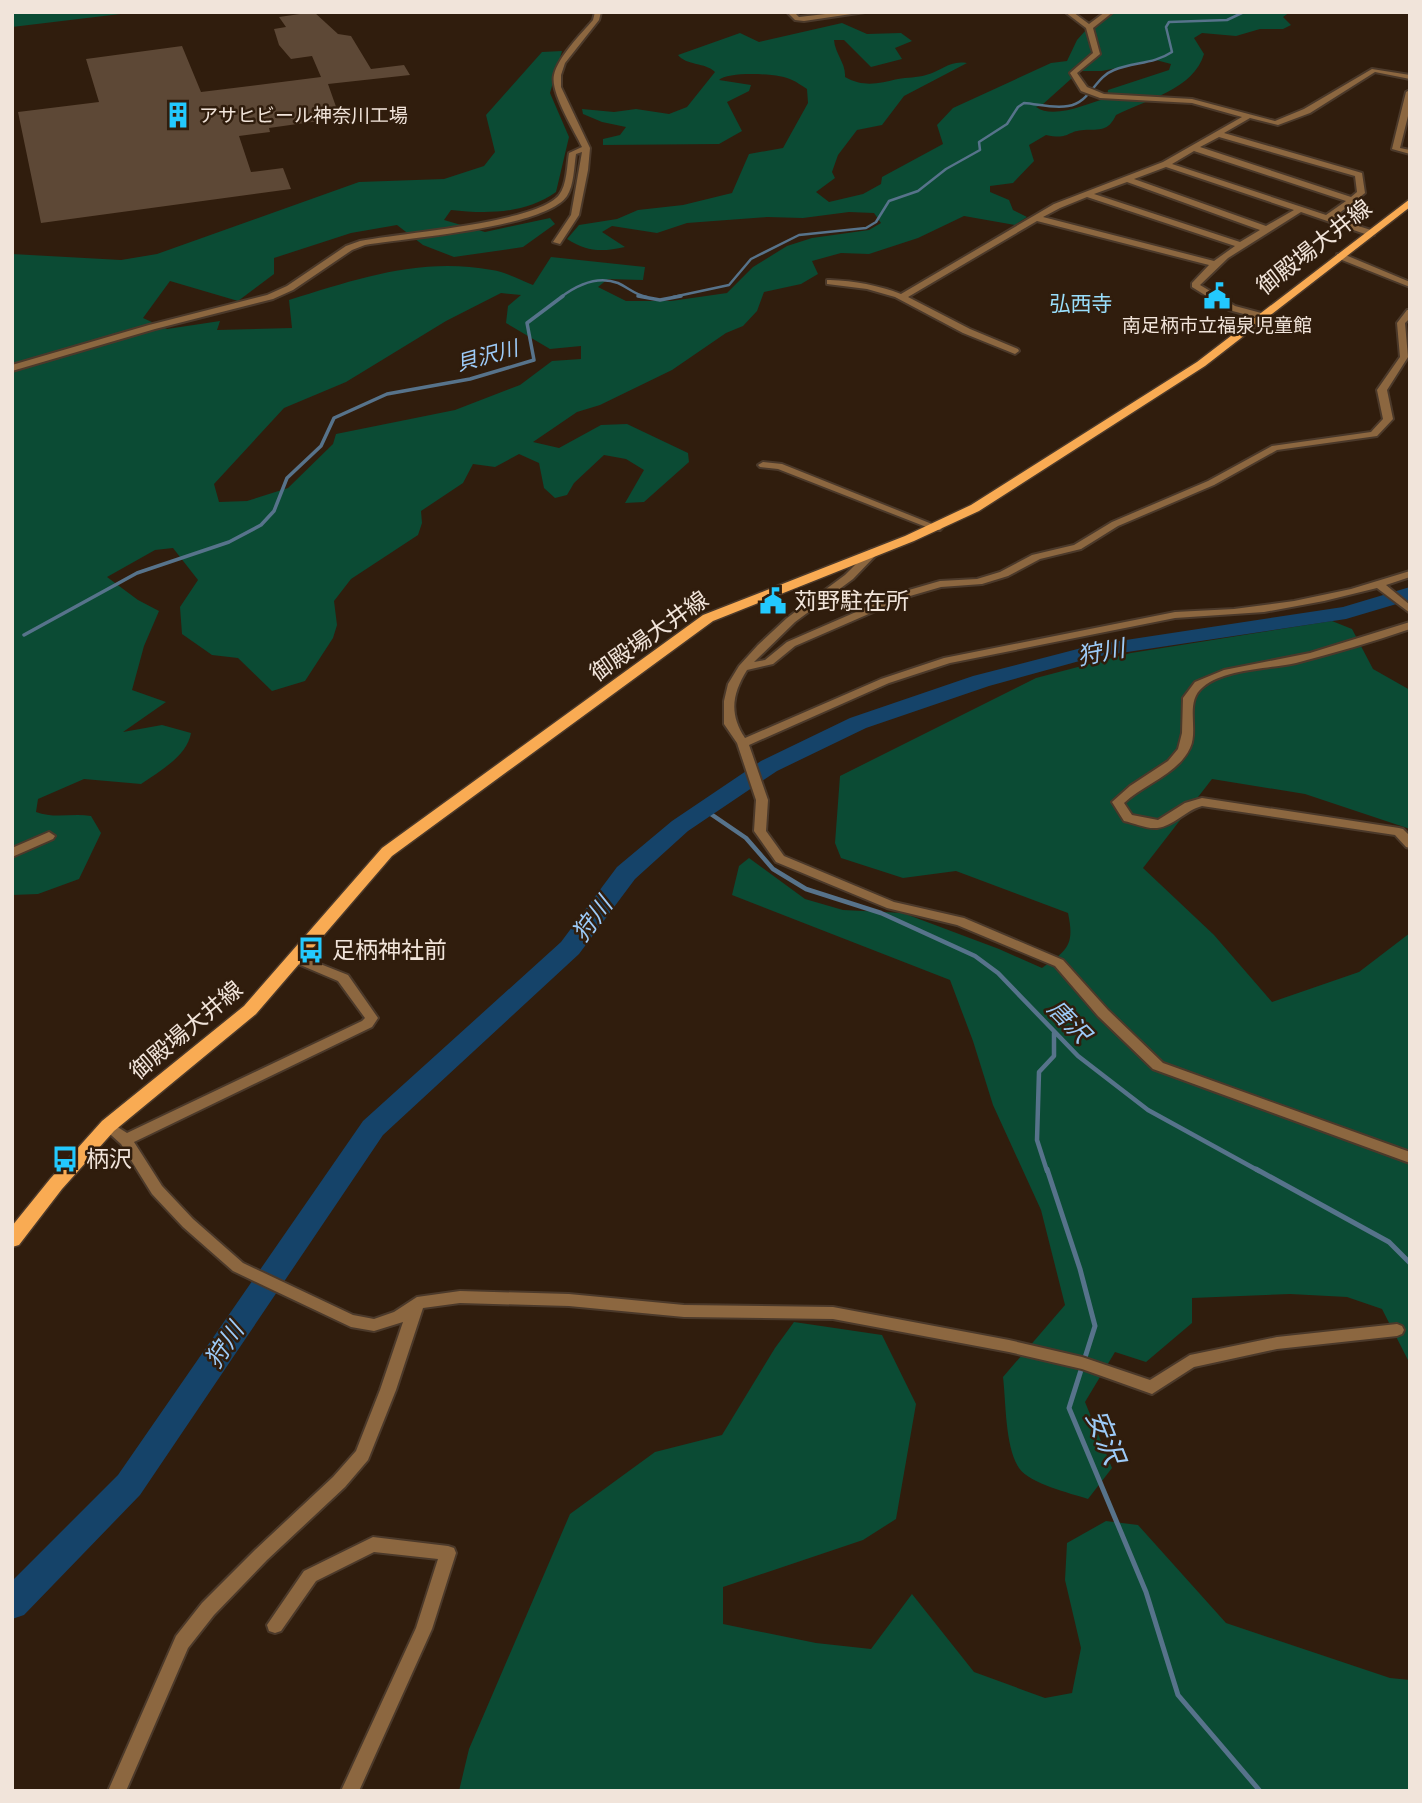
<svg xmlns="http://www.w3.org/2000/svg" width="1422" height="1803" viewBox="0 0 1422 1803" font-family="'Libre Baskerville','Noto Sans JP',serif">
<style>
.green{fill:#0b4b34;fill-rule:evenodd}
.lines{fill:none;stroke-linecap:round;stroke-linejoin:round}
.stream-far3{stroke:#57738b;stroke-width:2.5}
.stream-far2{stroke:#57738b;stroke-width:3.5}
.stream-far1{stroke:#57738b;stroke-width:4.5}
.stream{stroke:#57738b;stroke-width:5}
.river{fill:#154369;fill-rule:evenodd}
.building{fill:#5d4836}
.minor-casing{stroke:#4b392a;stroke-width:4}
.major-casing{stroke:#4b392a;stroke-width:3}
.minor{fill:#8c6740;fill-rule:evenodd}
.major{fill:#f9ab53;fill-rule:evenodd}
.labels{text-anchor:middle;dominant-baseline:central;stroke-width:5;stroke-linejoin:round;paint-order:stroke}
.far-poi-label{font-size:19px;fill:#f1e4da;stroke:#301d0d;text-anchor:start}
.far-neighbourhood-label{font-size:21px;fill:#99defb;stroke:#301d0d}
.far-water-label{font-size:21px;font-style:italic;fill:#9dcbf8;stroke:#301d0d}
.street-label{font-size:23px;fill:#f1e4da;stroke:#301d0d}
.poi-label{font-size:23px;fill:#f1e4da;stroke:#301d0d;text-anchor:start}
.water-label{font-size:24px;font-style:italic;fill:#9dcbf8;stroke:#301d0d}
.near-water-label{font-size:28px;font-style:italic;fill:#9dcbf8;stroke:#301d0d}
</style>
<rect width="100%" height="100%" fill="#301d0d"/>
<path class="green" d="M12 12H137L12 27Z
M1102 12H1290L1283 17 1291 25 1283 29H1260L1236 36 1202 33 1194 38 1204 54C1194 89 1146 100 1116 115 1108 132 1100 129 1084 130 1066 131 1070 140 1046 135L1029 145 1034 161 1013 183 990 186V192L1009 200 1013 210 1027 217 1015 225 964 216 918 238 869 254 841 253 812 261 818 274 801 284 764 292 757 311 743 326 726 333 672 370 600 405 577 412 533 442 559 448 601 425 627 424 688 453 689 462 644 502 625 503 644 470 626 459 604 455 574 483 567 495 555 498 544 488 539 463 519 454 495 467 473 464 463 483 421 511 422 523 418 535 351 579 334 601 337 625 333 638 305 681 272 691 238 658 212 655 182 634 180 607 198 580 173 548 155 550 107 577 138 600 159 611 144 646 132 690 166 702 123 732 162 725 191 733C187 756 160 771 141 784L84 779 38 799 36 812C54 819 72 813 91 816L101 833 79 879 38 894 12 895V254L121 260 157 254 359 182 444 179 484 166 495 152 486 115 542 52 562 51 550 93 569 137 556 192C525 214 487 214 451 210L444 220 485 232 550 218 555 224 523 247 454 257 423 245 397 225 351 233 274 258V274L238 301 170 281 143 318 167 329 220 321 217 330 292 328 289 300C358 279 419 257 492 270 506 272 520 280 533 285L551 257 645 267 643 280 608 279 598 287 626 301H671L727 293 753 267 787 246 812 238 869 230 881 223 874 213 849 212 803 218 767 217 687 223 657 233 612 226 602 232 625 247C602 252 587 252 567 239L579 225 617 219 638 210 683 205 732 193 749 154 783 148 808 103 807 89C802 86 797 82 792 80 780 73 728 71 719 80L751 85 749 91 727 102 742 131 719 144 603 145V139L620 135 626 127 602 122 583 114 582 109 614 112 636 109 669 114 687 107 715 72C705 62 687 66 678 55L740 33 759 42 842 23 867 34 901 33 912 41 895 48 902 59 871 67 844 40H834C835 54 846 63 845 77 865 88 879 83 898 79 907 77 917 78 926 75 942 71 949 60 967 63L904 96 882 125 857 130 838 155 832 172 835 178 816 192 829 202 863 194 881 184 882 177 943 144 937 125 953 108 1051 63 1067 61 1077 40ZM1156 60 1171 64 1169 70 1108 90 1107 98C1088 103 1054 120 1036 107L1042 105 1072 78 1069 71H1102ZM501 293 521 295 508 306 506 323 550 349 581 346V359L552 361 520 385 455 410 336 434 333 444 288 488 247 501 219 502 214 484 284 408 346 382 446 321Z
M1332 621 1352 629 1373 669 1410 690V829L1305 794 1212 779 1143 868 1214 935 1272 1002 1359 972 1410 933V1364L1382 1309 1347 1297 1290 1294 1192 1298V1323L1146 1362 1115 1352 1085 1402 1112 1468 1088 1499C1070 1493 1030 1484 1019 1468 1005 1447 1006 1402 1003 1377L1065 1305 1041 1210 993 1105 973 1041 950 980 732 895 739 866 749 858 805 899 843 910 903 913 999 949 1042 968C1067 950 1075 946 1068 913L956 871 903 878 841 858 835 843 840 776 1036 678 1131 653Z
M794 1322 882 1335 916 1404 896 1519 863 1540 723 1587V1624L816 1643 871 1649 912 1594 974 1672 1045 1698 1072 1693 1081 1648 1065 1580 1067 1543 1106 1521 1138 1525 1226 1623 1390 1678 1410 1680V1791H459L469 1749 570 1514 655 1452 722 1435 775 1348Z"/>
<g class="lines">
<path class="stream-far3" d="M561 297C577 285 597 275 618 283 629 288 635 295 647 297
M673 297 729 285 751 259 799 235 866 228 876 222 889 201 918 191 946 169 980 150 979 142 1007 124 1018 107 1024 103C1038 104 1054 109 1068 106 1090 103 1095 77 1114 70 1134 62 1154 64 1172 52L1166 27 1169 22 1227 20 1244 12"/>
<path class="stream-far2" d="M638 296 660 300 681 296
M24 635 137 573 229 542 261 525 274 511 287 478 321 446 334 418 387 394 470 379 534 360 527 323 563 296"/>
<path class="stream-far1" d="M705 810 746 838 773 869 806 889 881 913 975 956 998 973 1078 1056 1148 1110 1259 1171
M1047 1171 1037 1140 1039 1072 1054 1056V1033"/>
<path class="stream" d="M1047 1169 1080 1269 1095 1326 1069 1408 1146 1592 1178 1695 1260 1791
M1256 1169 1389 1242 1410 1263"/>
<path class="river" d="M1410 587V600L1346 619 1094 657 989 686 866 728 777 771 688 831 635 879 579 954 383 1135 140 1495 24 1615 12 1619V1581L118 1475 363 1121 561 942 617 867 672 821 761 761 850 718 973 676 1093 645 1343 607Z"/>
</g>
<path class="building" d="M314 12 338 34 351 36 371 69 404 65 410 75 328 84 340 118 269 128 270 132 239 136 251 172 283 168 291 189 41 223 18 112 99 102 86 59 182 46 201 92 321 77 312 56 291 59 279 45 274 29 286 27 279 17Z"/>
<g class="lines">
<g class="minor-casing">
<path id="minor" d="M595 12H601L599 20 565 63 561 75V87L590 148 588 170 579 215 560 244 553 242 571 215 582 152 576 154C574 167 574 185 567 196 545 228 405 238 365 245L352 250 293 290 273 299 155 329 12 371V365L149 325 267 295 287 286 346 246 360 241C400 233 537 223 559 195 567 185 567 165 569 153L582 147C574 130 550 92 554 75 558 57 581 34 593 20Z
M787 12H794L799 17 843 12H865L804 21 795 20Z
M1065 12H1073L1089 24 1105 12H1113L1093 28 1100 54 1077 73 1087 87 1104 94 1192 99 1275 121 1304 109 1372 69 1410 75V79L1375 72 1310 113 1278 125 1250 118 1224 133 1362 173 1365 193 1333 218 1374 231V235H1368L1301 212 1228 258 1200 285 1235 306 1265 314V318L1262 319 1229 310 1192 287V283L1209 265 1037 221 908 297 970 329 1018 349 1019 351 1015 354 963 333 895 297 867 289 827 284V280H830C855 281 878 285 901 294L1054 204 1163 162 1242 117 1192 103 1100 98 1081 91 1070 73 1093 53 1086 28ZM1219 137 1355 176 1357 192 1351 197 1200 147ZM1194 151 1346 201 1326 215 1172 164ZM1166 167 1294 210 1266 226 1134 179ZM1127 182 1260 230 1240 242 1094 194ZM1087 197 1235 246 1214 261 1043 217 1060 208Z
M1410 90V108L1400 148 1410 150V154L1392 149 1406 92Z
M1337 254H1343L1410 282V287L1337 258Z
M1407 310H1410V318L1405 323 1408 357 1387 390 1393 419 1377 436 1277 450 1214 485 1118 526 1081 549 1040 559 1008 576 982 584 941 587 910 596 795 646 773 664 747 670C732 694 729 714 745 738L881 679 944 658 1175 612 1234 609 1294 601 1351 589 1410 571V577L1386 585 1410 605V613L1377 588 1324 601 1264 612 1175 618 950 663 889 683 749 745 768 800 766 831 784 856 894 902 964 918 1063 960 1108 1010 1163 1063 1410 1152V1163L1153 1069 1098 1016 1055 966 957 925 887 908 776 862 754 831 756 800 737 743 724 724V701L728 684 739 666 758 645 787 618 845 575 870 550 874 549 879 552 853 579 795 622 754 662 765 660 787 642 902 592 940 581 977 579 1000 572 1032 555 1074 545 1112 522 1208 481 1272 446 1371 432 1383 419 1377 390 1400 357 1397 323Z
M763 462 782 464 942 528 940 530H934L778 469 760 467 758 465Z
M1410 622V629C1372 642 1334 653 1296 663 1268 669 1225 669 1203 687 1184 702 1199 729 1190 748 1178 774 1144 784 1124 803L1132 815 1158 820 1185 803 1202 798 1399 828 1403 829 1410 836V848L1406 847 1395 835 1202 806C1186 810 1174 826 1157 828 1146 829 1134 823 1124 821L1112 802 1130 786 1168 761 1178 749 1182 733 1183 698 1195 682 1224 670 1310 653Z
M49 832 55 836 53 839 12 857V848Z
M295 954 348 975 378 1018 372 1027 134 1142 162 1186 193 1219 243 1263 353 1315 374 1319 394 1312 417 1297 460 1291 569 1294 684 1305 833 1307 1009 1340 1082 1357 1150 1380 1190 1355 1277 1337 1397 1324 1402 1326 1404 1330 1402 1334 1397 1336 1277 1349 1194 1367 1152 1394 1082 1369 1009 1352 833 1319 684 1317 569 1306 460 1303 423 1308 396 1390 368 1460 345 1487 267 1560 214 1615 188 1648 126 1791H108L176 1636 202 1603 255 1550 333 1477 356 1451 380 1390 403 1322 374 1331 351 1327 233 1271 183 1227 152 1194 121 1144 101 1126 103 1122 108 1121 127 1133 362 1021 365 1018 338 981 291 961 289 958Z
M373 1537 448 1546 454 1548 456 1553 432 1629 359 1791H341L416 1628 438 1559 374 1552 316 1581 281 1631 275 1633 269 1631 267 1625 304 1571Z"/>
</g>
<g class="major-casing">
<path id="major" d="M1410 199V207L1205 366 979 511 914 541 713 621 392 856 256 1014 114 1131 62 1189 19 1245 12 1247V1226L50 1179 102 1121 244 1006 382 848 703 615 905 536 971 505 1197 362Z"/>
</g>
<use href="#minor" class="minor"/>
<use href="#major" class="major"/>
</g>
<defs>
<g id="building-bare" transform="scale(2.1)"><path d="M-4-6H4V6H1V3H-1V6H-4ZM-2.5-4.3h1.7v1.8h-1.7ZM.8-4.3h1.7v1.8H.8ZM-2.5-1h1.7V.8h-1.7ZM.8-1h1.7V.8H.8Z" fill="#23c9fe" stroke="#301d0d" stroke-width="2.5" paint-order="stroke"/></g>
<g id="civic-bare" transform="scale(2.1)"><path d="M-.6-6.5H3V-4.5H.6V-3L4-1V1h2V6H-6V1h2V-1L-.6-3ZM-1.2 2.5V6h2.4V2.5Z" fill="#23c9fe" stroke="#301d0d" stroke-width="2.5" paint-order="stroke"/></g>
<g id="bus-bare" transform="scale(2.1)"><path d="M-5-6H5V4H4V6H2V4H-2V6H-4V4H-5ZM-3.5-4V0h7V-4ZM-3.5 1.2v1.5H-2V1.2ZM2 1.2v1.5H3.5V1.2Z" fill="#23c9fe" stroke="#301d0d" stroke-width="2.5" paint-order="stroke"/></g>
</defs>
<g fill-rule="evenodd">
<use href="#building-bare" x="178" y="115"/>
<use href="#civic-bare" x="1217" y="296"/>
<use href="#civic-bare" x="773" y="601"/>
<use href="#bus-bare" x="311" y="950"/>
<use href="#bus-bare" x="65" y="1159"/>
</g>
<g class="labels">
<g class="far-poi-label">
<text x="199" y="115">アサヒビール神奈川工場</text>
<text x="1217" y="325" text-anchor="middle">南足柄市立福泉児童館</text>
</g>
<g class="far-neighbourhood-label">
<text x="1081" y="304">弘西寺</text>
</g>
<g class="far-water-label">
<text transform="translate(487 356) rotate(-15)">貝沢川</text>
</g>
<g class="street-label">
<text transform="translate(1314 247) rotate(-38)">御殿場大井線</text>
<text transform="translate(649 636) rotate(-35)">御殿場大井線</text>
<text transform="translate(186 1030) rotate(-40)">御殿場大井線</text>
</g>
<g class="poi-label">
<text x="794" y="601">苅野駐在所</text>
<text x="332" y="950">足柄神社前</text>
<text x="86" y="1159">柄沢</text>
</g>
<g class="water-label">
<text transform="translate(1101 652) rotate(-11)">狩川</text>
<text transform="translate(592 919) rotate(-53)">狩川</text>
<text transform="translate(1069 1021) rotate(46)">唐沢</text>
<text transform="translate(224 1345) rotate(-56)">狩川</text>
</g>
<g class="near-water-label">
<text transform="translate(1105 1437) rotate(68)">安沢</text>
</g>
</g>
<rect width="1422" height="1803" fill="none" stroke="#f1e4da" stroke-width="28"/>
</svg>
